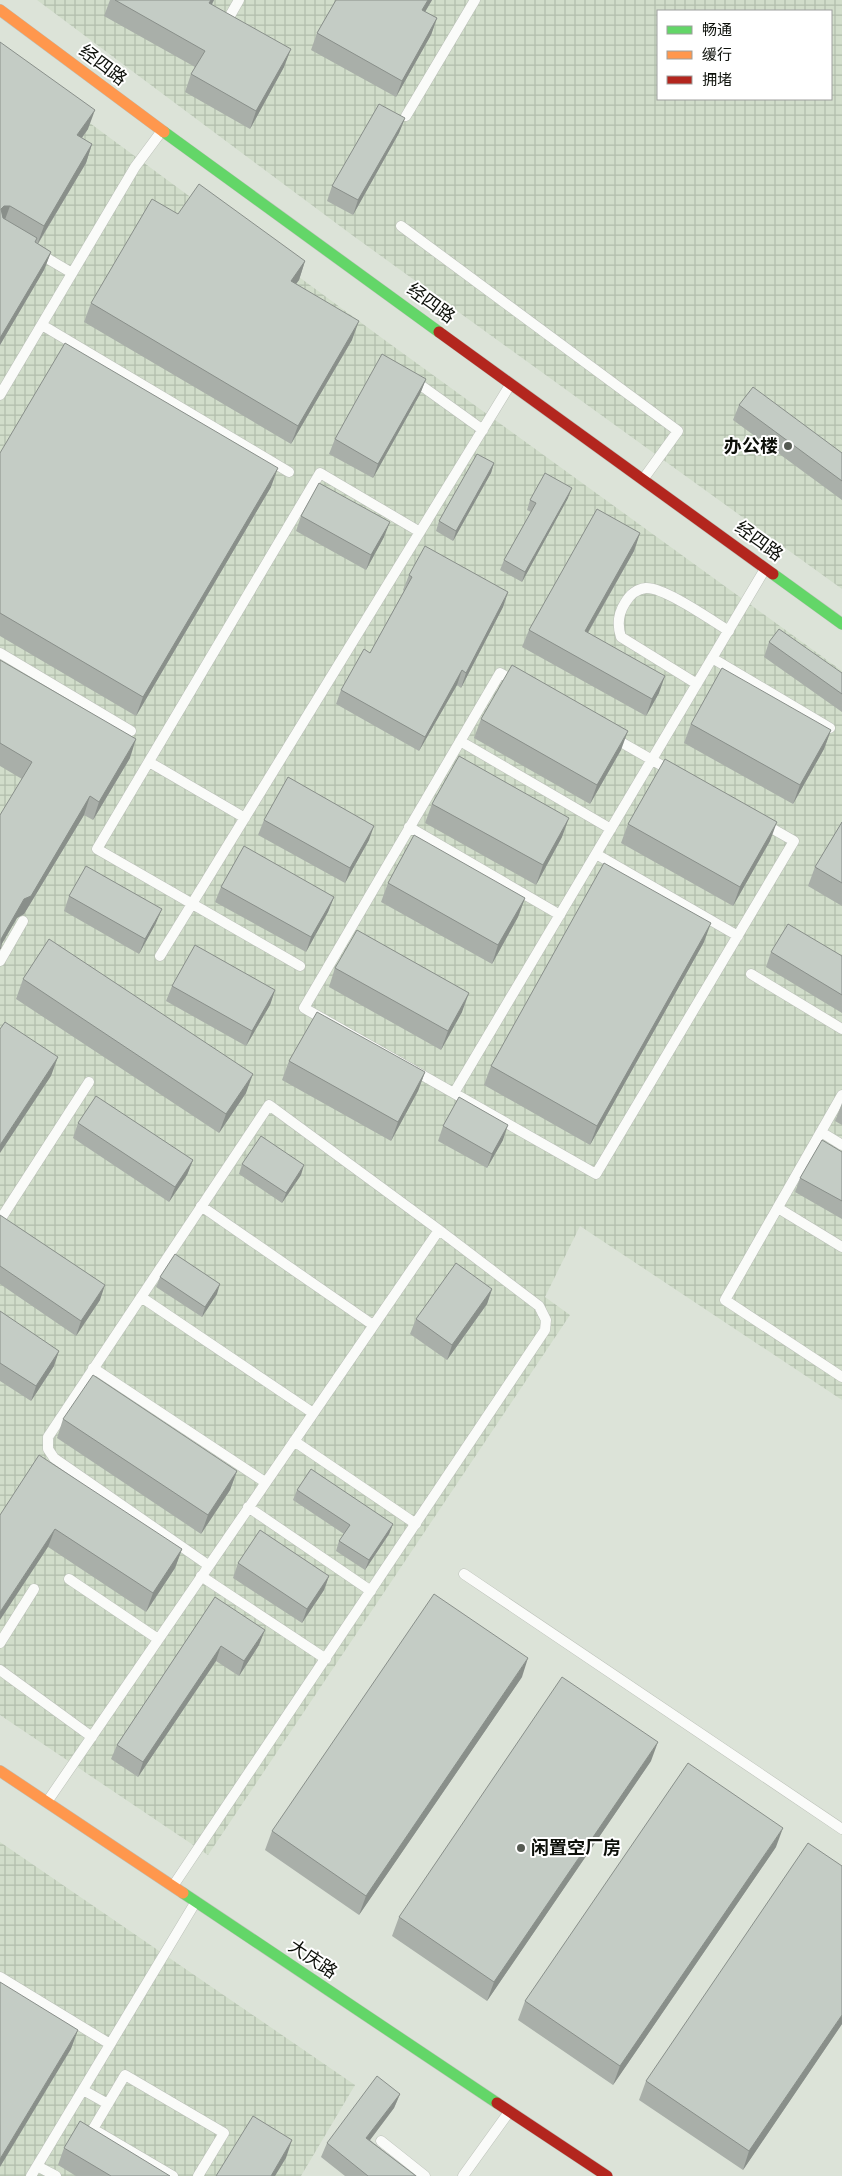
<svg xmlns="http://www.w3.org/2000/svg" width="842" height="2176" viewBox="0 0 842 2176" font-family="'Nunito Sans','Noto Sans SC',sans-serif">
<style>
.industrial{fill:url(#industrial-grid);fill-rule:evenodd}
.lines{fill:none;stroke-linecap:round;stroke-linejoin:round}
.lane-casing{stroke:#bcc1b9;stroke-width:11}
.fast-casing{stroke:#bcc1b9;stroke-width:12}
.slow-casing{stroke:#bcc1b9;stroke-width:12}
.jam-casing{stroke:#bcc1b9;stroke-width:12}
.lane{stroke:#fafbf9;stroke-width:10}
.fast{stroke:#63d668;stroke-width:11}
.slow{stroke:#ff974d;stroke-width:11}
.jam{stroke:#b3261e;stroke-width:11}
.wall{fill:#a9afa9}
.shaded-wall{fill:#898f8a}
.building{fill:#c4ccc5;stroke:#898f8a}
.poi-dot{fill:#555a52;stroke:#fff;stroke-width:2}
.labels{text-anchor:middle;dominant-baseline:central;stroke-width:4;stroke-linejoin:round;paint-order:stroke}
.street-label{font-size:18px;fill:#0d100a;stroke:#fff}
.poi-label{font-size:18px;font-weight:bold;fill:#0d100a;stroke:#fff;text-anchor:end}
</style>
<defs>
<pattern id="industrial-grid" width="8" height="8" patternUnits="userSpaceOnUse" patternTransform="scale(1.25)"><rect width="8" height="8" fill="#d1ddca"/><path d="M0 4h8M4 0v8" fill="none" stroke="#b2bdac"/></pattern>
</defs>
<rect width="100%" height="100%" fill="#dce3d8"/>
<path class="industrial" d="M37 0H842V589L352 235ZM658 11H831V99H658Z
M0 57 386 341 842 671V1400L580 1226 545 1297 570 1315 208 1855 0 1715Z
M0 1842 355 2085 301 2176H0Z"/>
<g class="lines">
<g class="lane-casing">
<path id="lane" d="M227 21 239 0
M406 116 475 0
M401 226 678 431 644 478
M38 253 72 273
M42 325 289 472
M412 379 483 430
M0 395 135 167 161 132
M0 653 131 731
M712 658 830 728
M500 673 794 841 596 1174 304 1008Z
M697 684 621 637C617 625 618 614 625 603 629 596 636 589 646 588 664 587 711 620 729 631
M460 741 611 829
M149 762 245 818
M409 827 560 915
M596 854 738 936
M160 956 510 385
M0 961 23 921
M300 966 97 849 320 473 420 532
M751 974 842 1029
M454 1093 765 569
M842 1095 725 1300 842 1377
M821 1132 842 1145
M201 1206 373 1325
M778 1208 842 1247
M0 1220 89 1082
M141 1297 313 1413
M93 1368 265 1482
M294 1441 416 1524
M248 1507 371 1591
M464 1574 842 1829
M201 1576 326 1659
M69 1579 158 1639
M0 1643 34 1589
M0 1670 92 1737
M47 1802 439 1230 269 1105 48 1437V1449L54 1458 208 1565
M173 1886 545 1330 546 1320 539 1306 439 1230
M0 1977 110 2044
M83 2090 108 2104
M381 2141 425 2176
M37 2166 56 2176
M31 2176 195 1903
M173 2176 93 2129 125 2075 224 2133 198 2176
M463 2176 509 2112"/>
</g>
<g class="fast-casing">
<path id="fast" d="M164 132 439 332
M773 574 842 624
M183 1893 497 2103"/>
</g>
<g class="slow-casing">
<path id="slow" d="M0 10 164 132
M0 1771 183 1893"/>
</g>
<g class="jam-casing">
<path id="jam" d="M439 332 773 574
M497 2103 607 2176"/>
</g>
<use href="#lane" class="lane"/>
<use href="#fast" class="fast"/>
<use href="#slow" class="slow"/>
<use href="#jam" class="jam"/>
</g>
<path class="wall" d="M110 0H214L212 5 284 67 250 129 185 92 191 74 195 67 104 16Z
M336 0H432L425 12 437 18 431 35 396 97 311 50 317 33Z
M0 42 88 129 82 138 92 144 86 163 38 244 51 252 44 270 0 345Z
M405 118 399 133 353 215 327 201 332 186Z
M178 214 305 261 299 280 296 284 352 340 291 444 84 322 91 303Z
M426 379 420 394 373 478 329 454 335 439Z
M739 405 842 453V500L733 420Z
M0 453 271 487 136 716 0 636Z
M494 463 491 473 453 541 436 531 439 521Z
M568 498 522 582 500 570 504 560 531 512 527 510 530 500Z
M301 516 384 537 366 570 296 531Z
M640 533 634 551 588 633 659 693 646 716 522 647 529 630Z
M409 575 508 592 503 607 461 688 457 685 419 751 336 704 341 690 370 653 404 591 403 590Z
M769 642 842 673V712L764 657Z
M0 660 130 758 93 820 84 815 24 914 17 918 1 945 0 951 22 779 0 766Z
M481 719 621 750 590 804 474 738Z
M691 724 831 730 824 749 793 804 684 743Z
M432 804 562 837 536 885 425 823Z
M264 820 369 840 345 883 258 835Z
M842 822V906L808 886 815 867Z
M628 824 770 841 733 906 621 843Z
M388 883 525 898 518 917 492 964 381 902Z
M221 887 334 897 328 912 306 952 215 902Z
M69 896 156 923 139 954 64 911Z
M704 942 590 1145 484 1085 491 1066Z
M771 952 842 956V1013L766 967Z
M335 968 462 1012 441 1050 329 987Z
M23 979 246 1093 219 1133 16 999Z
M172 986 275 990 270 1005 246 1046 166 1001Z
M289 1061 425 1072 418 1091 391 1141 282 1080Z
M842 1103V1125L835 1121Z
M78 1123 193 1160 187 1175 169 1202 73 1138Z
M443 1126 503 1140 487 1168 438 1141Z
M842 1152V1219L795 1192 800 1178Z
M242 1164 301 1175 282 1203 239 1174Z
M0 1215 100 1300 76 1336 0 1284Z
M160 1277 217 1294 202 1317 156 1287Z
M492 1289 487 1304 447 1360 410 1334 416 1319Z
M0 1311 54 1366 31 1401 0 1381Z
M63 1419 237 1471 230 1490 201 1534 57 1438Z
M297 1490 393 1524 389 1534 365 1570 336 1551 339 1541 344 1534 293 1500Z
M0 1515 182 1549 175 1568 146 1612Z
M238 1563 329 1576 324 1590 302 1623 233 1578Z
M215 1597 259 1645 239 1676 216 1661 138 1777 111 1759 117 1745Z
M522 1677 359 1915 265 1850 272 1831Z
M651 1761 487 2001 392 1936 399 1917Z
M776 1847 613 2085 518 2020 525 2001Z
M842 2024 743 2170 639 2100 646 2081Z
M400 2094 394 2108 370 2140 416 2176H345L321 2157 327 2143Z
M64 2148 170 2176H76L58 2165Z"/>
<path class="shaded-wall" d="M211 0H214L202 21 209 3Z
M428 0H432L416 27 422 10Z
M437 18 431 35 396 97 402 81Z
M291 49 284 67 250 129 256 111Z
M95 110 88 129 70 154 77 135Z
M405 118 399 133 353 215 358 200Z
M92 144 86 163 37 245 44 226Z
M4 206H10L3 225 1 209Z
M51 252 44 270 0 345V338Z
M305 261 299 280 284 300 291 281Z
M359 321 352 340 291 444 298 426Z
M426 379 420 394 373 478 378 464Z
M494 463 491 473 453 541 456 531Z
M278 468 271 487 136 716 143 697Z
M572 488 568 498 522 582 525 572Z
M390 522 384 537 366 570 371 555Z
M640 533 634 551 579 648 585 631Z
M508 592 503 607 461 688 466 673Z
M462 670 457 685 419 751 425 737Z
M665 676 659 693 646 716 652 699Z
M831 730 824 749 793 804 800 785Z
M628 731 621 750 590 804 597 785Z
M136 739 130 758 93 820 99 802Z
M90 796 84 815 24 914 17 918 0 947 1 939 24 899Z
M569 818 562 837 536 885 543 865Z
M777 822 770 841 733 906 740 887Z
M374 826 369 840 345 883 350 868Z
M334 897 328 912 306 952 311 937Z
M525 898 518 917 492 964 498 945Z
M162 909 156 923 139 954 145 939Z
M711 923 704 942 590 1145 597 1126Z
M275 990 270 1005 246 1046 252 1031Z
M469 993 462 1012 441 1050 448 1031Z
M58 1057 51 1076 0 1153V1145Z
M425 1072 418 1091 391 1141 398 1122Z
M253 1074 246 1093 219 1133 226 1114Z
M508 1125 503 1140 487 1168 492 1154Z
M193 1160 187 1175 169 1202 175 1187Z
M304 1165 301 1175 282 1203 286 1193Z
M220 1284 217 1294 202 1317 205 1307Z
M105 1285 100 1300 76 1336 81 1321Z
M492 1289 487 1304 447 1360 452 1345Z
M59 1351 54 1366 31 1401 36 1386Z
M237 1471 230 1490 201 1534 208 1515Z
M393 1524 389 1534 365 1570 369 1560Z
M55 1529 48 1547 0 1620V1612Z
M182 1549 175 1568 146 1612 153 1593Z
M329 1576 324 1590 302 1623 307 1609Z
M265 1630 259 1645 239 1676 244 1661Z
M221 1646 216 1661 138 1777 143 1762Z
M528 1658 522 1677 359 1915 366 1896Z
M658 1742 651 1761 487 2001 494 1982Z
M783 1828 776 1847 613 2085 620 2066Z
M842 2015V2024L743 2170 749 2151Z
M78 2030 71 2049 0 2167V2159Z
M400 2094 394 2108 361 2152 366 2138Z
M292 2140 286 2158 275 2176H271Z"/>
<path class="building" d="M115 0H211L209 3 291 49 256 111 191 74 205 51Z
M336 0H428L422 10 437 18 402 81 317 33Z
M0 42 95 110 77 135 92 144 44 226 10 206H4L1 209 3 218 37 238 35 242 51 252 0 338Z
M379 104 405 118 358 200 332 186Z
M199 184 305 261 291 281 359 321 298 426 91 303 152 199 178 214Z
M65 343 278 468 143 697 0 613V453Z
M382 354 426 379 378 464 335 439Z
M753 387 842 453V481L739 405Z
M477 454 494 463 456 531 439 521Z
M545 473 572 488 525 572 504 560 536 503 530 500Z
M319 483 390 522 371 555 301 516Z
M597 509 640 533 585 631 665 676 652 699 529 630Z
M425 546 508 592 466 673 462 670 425 737 341 690 364 649 370 653 412 577 409 575Z
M779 629 842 673V694L769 642Z
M0 660 136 739 99 802 90 796 31 896 24 899 1 939V947L0 949V815L32 762 0 743Z
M512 665 628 731 597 785 481 719Z
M722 668 831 730 800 785 691 724Z
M459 756 569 818 543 865 432 804Z
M665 759 777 822 740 887 628 824Z
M288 777 374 826 350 868 264 820Z
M842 822V883L815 867Z
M414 835 525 898 498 945 388 883Z
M244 846 334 897 311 937 221 887Z
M604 863 711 923 597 1126 491 1066Z
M86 866 162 909 145 939 69 896Z
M788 924 842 956V995L771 952Z
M357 930 469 993 448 1031 335 968Z
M49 939 253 1074 226 1114 23 979Z
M195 945 275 990 252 1031 172 986Z
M317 1012 425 1072 398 1122 289 1061Z
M5 1022 58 1057 0 1145V1029Z
M96 1096 193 1160 175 1187 78 1123Z
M459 1097 508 1125 492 1154 443 1126Z
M261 1136 304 1165 286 1193 242 1164Z
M822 1140 842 1152V1201L800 1178Z
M0 1215 105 1285 81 1321 0 1266Z
M175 1254 220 1284 205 1307 160 1277Z
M456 1263 492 1289 452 1345 416 1319Z
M0 1311 59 1351 36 1386 0 1363Z
M93 1375 237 1471 208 1515 63 1419Z
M39 1455 182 1549 153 1593 55 1529 0 1612V1515Z
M311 1469 393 1524 369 1560 339 1541 350 1525 297 1490Z
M260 1530 329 1576 307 1609 238 1563Z
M434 1594 528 1658 366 1896 272 1831Z
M215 1597 265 1630 244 1661 221 1646 143 1762 117 1745Z
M562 1677 658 1742 494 1982 399 1917Z
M688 1763 783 1828 620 2066 525 2001Z
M808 1843 842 1866V2015L749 2151 646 2081Z
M0 1982 78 2030 0 2159Z
M377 2076 400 2094 366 2138 416 2176H368L327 2143Z
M253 2116 292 2140 271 2176H216Z
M80 2121 170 2176H111L64 2148Z"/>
<g class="poi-dot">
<circle cx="788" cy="446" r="5"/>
<circle cx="521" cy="1848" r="5"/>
</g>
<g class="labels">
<g class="street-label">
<text transform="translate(103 65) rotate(37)">经四路</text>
<text transform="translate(431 303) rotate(36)">经四路</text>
<text transform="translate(759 541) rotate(36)">经四路</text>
<text transform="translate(313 1959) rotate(34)">大庆路</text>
</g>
<g class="poi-label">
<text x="778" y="446">办公楼</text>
<text x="531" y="1848" text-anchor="start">闲置空厂房</text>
</g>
</g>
<rect x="657" y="10" width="175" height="90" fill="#ffffff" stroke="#9e9f9d"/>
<rect x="667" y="26" width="25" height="8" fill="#63d668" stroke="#9e9f9d"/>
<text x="702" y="35" font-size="15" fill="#0d100a">畅通</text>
<rect x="667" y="51" width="25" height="8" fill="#ff974d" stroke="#9e9f9d"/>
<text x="702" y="60" font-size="15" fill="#0d100a">缓行</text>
<rect x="667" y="76" width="25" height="8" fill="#b3261e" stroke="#9e9f9d"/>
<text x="702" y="85" font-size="15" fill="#0d100a">拥堵</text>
</svg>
